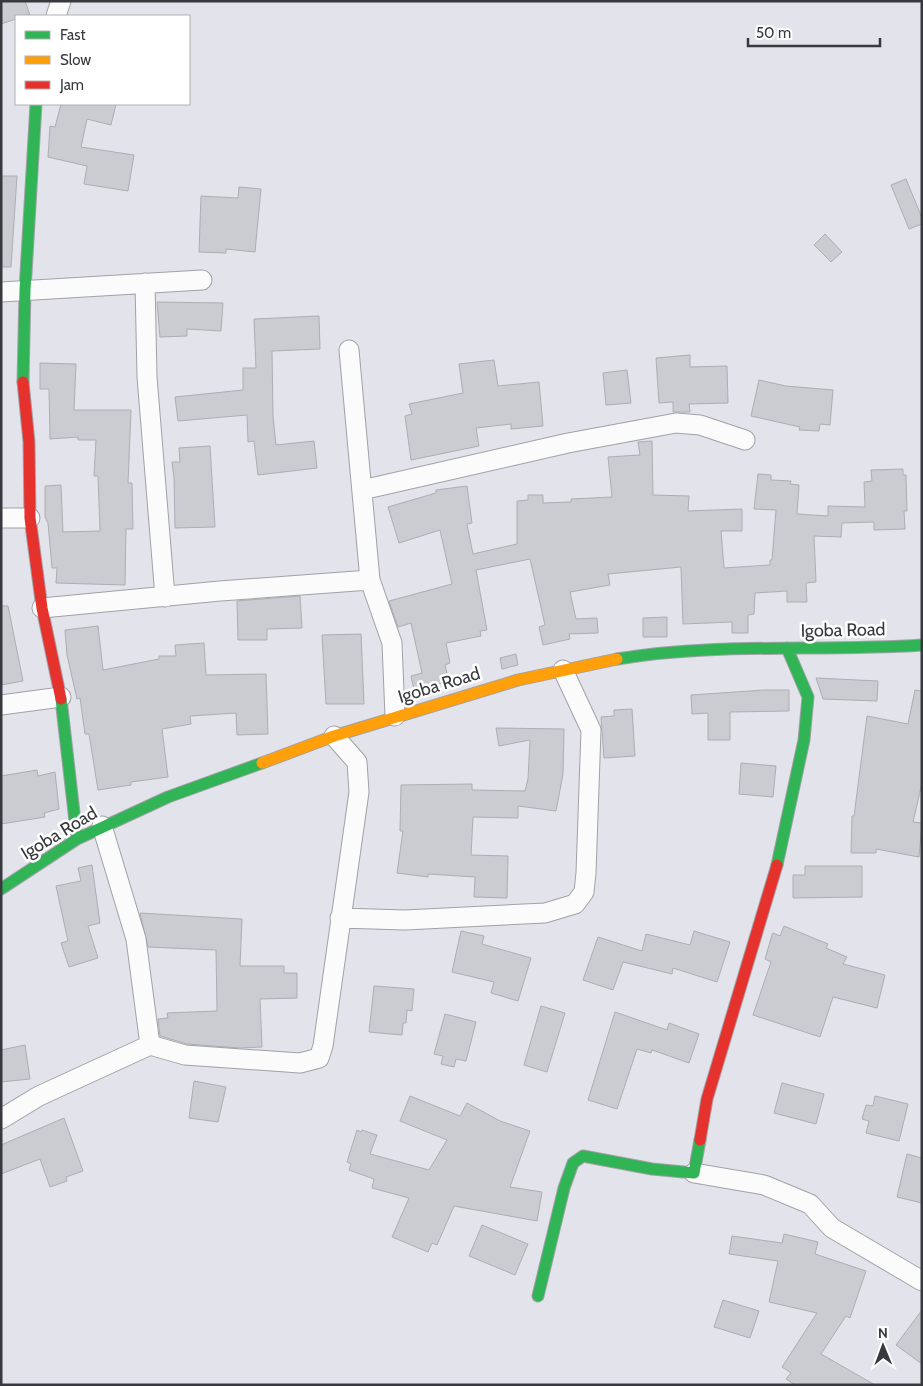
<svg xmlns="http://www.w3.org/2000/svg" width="923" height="1386" viewBox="0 0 923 1386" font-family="Cabin,sans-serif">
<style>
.building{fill:#cbccd2;stroke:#adaeb3}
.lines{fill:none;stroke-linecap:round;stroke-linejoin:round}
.street-casing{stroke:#a1a1a7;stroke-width:21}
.fast-casing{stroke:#a1a1a7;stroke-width:13}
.slow-casing{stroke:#a1a1a7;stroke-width:13}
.jam-casing{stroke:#a1a1a7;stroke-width:13}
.street{stroke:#fbfbfc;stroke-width:19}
.fast{stroke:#30b455;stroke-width:11}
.slow{stroke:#ff9f0a;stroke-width:11}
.jam{stroke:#e5322d;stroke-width:11}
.labels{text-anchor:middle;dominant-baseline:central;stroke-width:5;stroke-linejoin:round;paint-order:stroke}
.street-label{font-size:18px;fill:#38393e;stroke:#fff}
</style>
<rect width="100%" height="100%" fill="#e2e3eb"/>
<path class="building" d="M1 1H25L30 15 16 16V19L1 24Z
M61 104H116L111 125 87 119 81 147 134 155 128 191 84 184 87 166 48 157 50 126 55 127Z
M1 176H17L11 267H1Z
M906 179 922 218V224L909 229 891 185Z
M239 187 261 189 255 252 226 249V253L199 252 201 196 238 198Z
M825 234 842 252 831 262 814 245Z
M157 302 223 303 221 331 187 329V336L160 337Z
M319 316 320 349 272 351 273 416 276 445 314 441 317 468 258 475 254 441 248 442 247 415 178 421 175 397 243 390V368H256L254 319Z
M690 355V367L727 366 728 403 689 404 690 412H673V402L659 403 656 358Z
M494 360 498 386 539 382 543 426 511 429V424L476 428 479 446 411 460 405 416 412 414 409 404 463 393 459 364Z
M40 363 76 364 74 410H131L128 483H132L133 529H126L125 585 56 583 57 568H52L48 523 45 517V486L61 485 63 532 100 531 98 476H94L96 440H78V437L50 439 49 389H40Z
M627 370 631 403 606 405 603 373Z
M759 380 786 386 833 390 830 425 820 424 819 431 799 430 800 427 751 416Z
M652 441 653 495 689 496 688 511 742 509V531H721L724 568 770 565V560H772L776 510 754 509 758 474 771 475V480L791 481 790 484 799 485 797 514 828 516V506L865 507 864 482 872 481 871 470 903 469V475H906L907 511H904L905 529 874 530V522L842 523 841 537 814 536 816 582 806 583 807 602H787V591L755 593 754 614 748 615V633H732V622L683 624 681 567 608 574 610 585 570 592 576 619 597 618 598 633 569 634 570 639 543 645 539 627 545 625 530 559 476 570 487 630 480 631 481 636 446 643 450 663 445 665 449 682 414 689 411 676 422 673 411 623 398 627 389 601 452 584 440 530 399 543 388 507 436 493V490L467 486 472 523 467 524 473 554 517 544V501L528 500V495H543V503L571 502V499L612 497 608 457 640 455 638 442Z
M210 446 215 527 175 528 174 478 172 462H180L179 448Z
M300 596 302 628 267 629V640H238L237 601Z
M1 606H8L23 681 1 685Z
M667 617V637H643V618Z
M98 626 103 670 159 659V656H176L175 645 204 643 206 675 266 674 268 734 237 735 236 713 190 716 191 724 162 729 168 777 131 782V785L98 790 89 734H85L80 698 77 699 67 655 65 630Z
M361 634 364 704H326L322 635Z
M516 654 518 665 502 669 500 658Z
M816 678 878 681 877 701 823 699Z
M764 690H789V711L730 712V740H708V713L692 714 691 695Z
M915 690 922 691V783L913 822 922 823 919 857 876 849V853H851L852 816H854L867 716 908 724Z
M632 709 635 756 604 758 601 717 614 716V710Z
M496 728 564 729 563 774 556 811 518 806V818L473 817 471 855 508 856 507 898 474 897 475 877 428 874V877L397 873 403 831H400L401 785 472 784V790L525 791 528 779 530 740 499 746Z
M741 763 776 766 773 797 739 794Z
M37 770 38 776 55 772 59 809 44 813 45 817 1 824V776Z
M92 865 100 923 88 926 98 958 69 967 61 943 68 941 56 886 81 881 78 868Z
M805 866H862V897L793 898V875H805Z
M140 913 242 919 240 966H284V973H297V998L260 999 262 1047 240 1048 187 1044 160 1036 158 1019 168 1018 167 1013 217 1011 216 950 148 947Z
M784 926 828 944 826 948 847 957 843 964 885 975 877 1008 833 997 820 1037 753 1015 771 962 765 959 772 935 773 933 780 936Z
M461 931 484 936 482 944 531 958 518 1001 491 993 494 982 452 972Z
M694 931 730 942 717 982 673 968 672 974 623 962 613 990 583 980 598 937 642 951 646 934 690 945Z
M374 986 414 989 412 1011 407 1010 406 1023H403L402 1035 369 1032Z
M541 1006 565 1013 547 1072 524 1065Z
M615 1012 667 1030 669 1023 699 1034 689 1063 652 1050 651 1053 637 1049 617 1109 588 1100Z
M445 1014 476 1022 466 1061 456 1059 454 1067 441 1064 443 1056 434 1054Z
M25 1045 30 1079 1 1082V1050Z
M194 1081 226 1087 218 1122 189 1118Z
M782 1083 824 1094 816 1124 774 1113Z
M410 1096 460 1116 467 1103 500 1121 530 1131 510 1187 542 1192 537 1221 454 1206 437 1245 432 1243 428 1252 392 1237 409 1198 372 1188 374 1179 349 1170 351 1164 347 1162 357 1130 361 1132 362 1130 377 1135 370 1154 429 1170 447 1140 400 1121Z
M875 1096 908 1104 899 1141 866 1133 869 1121 862 1119 866 1105 873 1106Z
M64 1118 83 1171 66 1177 67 1181 50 1187 40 1159 1 1174V1145Z
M907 1154 922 1158V1203L897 1197Z
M482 1225 528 1244 515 1275 469 1256Z
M784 1234 818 1242 815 1254 866 1271 850 1318 846 1316 821 1354 875 1385H795L786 1379 791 1373 782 1367 817 1313 769 1302 778 1261 729 1254 732 1236 782 1243Z
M723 1300 759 1311 750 1338 714 1327Z
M922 1310V1364L896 1345Z"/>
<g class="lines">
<g class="street-casing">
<path id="street" d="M56 16 61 1
M145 283 147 377 165 597
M1 292 202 280
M349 350 370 580 392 643 395 716
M362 490 568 443 676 423 700 425 745 440
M1 518H30
M42 608 220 591 370 580
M1 705 61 697
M102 826 136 939 150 1045 185 1055 300 1063 319 1058 323 1046 359 792 357 762 334 736
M340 918 405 920 545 913 575 904 584 892 586 873 591 730 563 670
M1 1119 39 1096 150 1045
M694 1173 764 1185 810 1204 832 1228 922 1281"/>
</g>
<g class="fast-casing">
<path id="fast" d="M23 382 25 290 36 104
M617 659C718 642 820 652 922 645
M61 699 77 839
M777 865 804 740 808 697 787 648
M1 889 77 839 168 797 262 763
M538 1296 564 1188 573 1163 583 1156 652 1169 694 1173 700 1140"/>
</g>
<g class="slow-casing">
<path id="slow" d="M262 763 334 736 518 680 617 659"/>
</g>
<g class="jam-casing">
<path id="jam" d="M23 382 29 442 30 518 42 608 61 699
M700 1140 707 1099 777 865"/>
</g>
<use href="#street" class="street"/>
<use href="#fast" class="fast"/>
<use href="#slow" class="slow"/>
<use href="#jam" class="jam"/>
</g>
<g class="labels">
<g class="street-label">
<text transform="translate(843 630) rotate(-1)">Igoba Road</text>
<text transform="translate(439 685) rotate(-17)">Igoba Road</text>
<text transform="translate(59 833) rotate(-31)">Igoba Road</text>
</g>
</g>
<rect width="923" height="1386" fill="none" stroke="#38393e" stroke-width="5"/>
<rect x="15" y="15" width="175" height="90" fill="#ffffff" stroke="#afb0b2"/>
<rect x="25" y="31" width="25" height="8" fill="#30b455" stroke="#afb0b2"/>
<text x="60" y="40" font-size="15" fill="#38393e">Fast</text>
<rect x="25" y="56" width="25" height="8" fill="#ff9f0a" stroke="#afb0b2"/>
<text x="60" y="65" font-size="15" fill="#38393e">Slow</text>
<rect x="25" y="81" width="25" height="8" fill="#e5322d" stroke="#afb0b2"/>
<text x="60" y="90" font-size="15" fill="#38393e">Jam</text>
<g transform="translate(883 1346) rotate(359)" stroke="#ffffff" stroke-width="4" paint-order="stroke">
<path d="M0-4L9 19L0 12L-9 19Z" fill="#38393e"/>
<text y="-8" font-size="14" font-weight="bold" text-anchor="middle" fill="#38393e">N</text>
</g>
<path d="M748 38v8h132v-8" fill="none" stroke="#38393e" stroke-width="2.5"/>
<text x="756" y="38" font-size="15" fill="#38393e" stroke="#ffffff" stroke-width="4" paint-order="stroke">50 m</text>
</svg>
